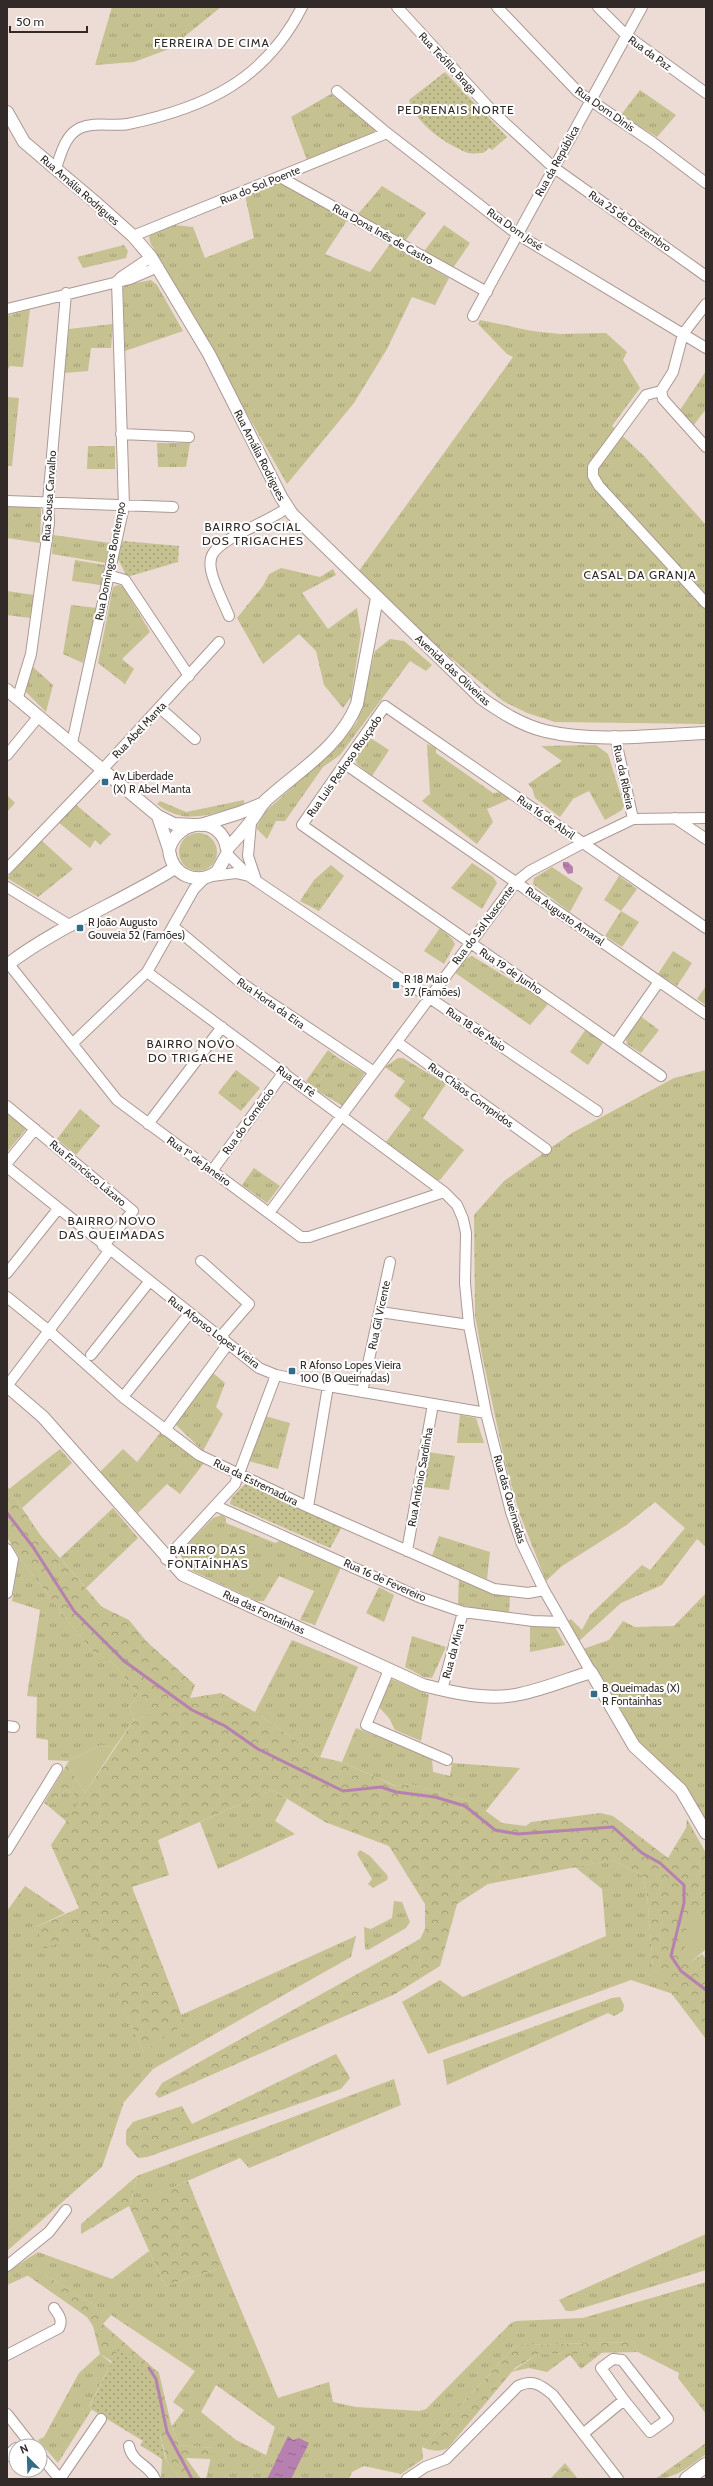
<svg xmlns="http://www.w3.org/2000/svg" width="713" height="2486" viewBox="0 0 713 2486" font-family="Cabin,sans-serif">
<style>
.grass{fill:url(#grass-tufts);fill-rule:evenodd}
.forest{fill:url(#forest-crowns)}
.park{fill:url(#park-dots)}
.garden{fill:#c5c190}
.water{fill:url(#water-ripples)}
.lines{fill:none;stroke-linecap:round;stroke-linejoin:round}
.stream{stroke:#b680b0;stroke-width:3}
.minor-casing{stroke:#ab9994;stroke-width:12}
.tertiary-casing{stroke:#ab9994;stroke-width:14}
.secondary-casing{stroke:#ab9994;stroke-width:16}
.minor{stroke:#fff;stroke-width:10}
.tertiary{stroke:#fff;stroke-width:12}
.secondary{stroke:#fff;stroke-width:14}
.poi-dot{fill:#336c86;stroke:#fff;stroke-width:1.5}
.labels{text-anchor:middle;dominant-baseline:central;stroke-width:4;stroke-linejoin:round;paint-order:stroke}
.street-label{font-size:11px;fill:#312a28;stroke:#fff}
.poi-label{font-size:11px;fill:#312a28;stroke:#fff;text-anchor:start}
.neighbourhood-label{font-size:12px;letter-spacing:1px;fill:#312a28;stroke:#fff}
</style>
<defs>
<pattern id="grass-tufts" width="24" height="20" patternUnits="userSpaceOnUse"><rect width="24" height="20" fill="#c5c190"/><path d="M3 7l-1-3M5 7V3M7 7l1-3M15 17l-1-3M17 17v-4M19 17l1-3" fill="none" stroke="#a19d76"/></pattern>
<pattern id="forest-crowns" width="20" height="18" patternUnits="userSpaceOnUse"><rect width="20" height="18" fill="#c5c190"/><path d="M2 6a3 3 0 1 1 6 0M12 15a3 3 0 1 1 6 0" fill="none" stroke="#a19d76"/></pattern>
<pattern id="park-dots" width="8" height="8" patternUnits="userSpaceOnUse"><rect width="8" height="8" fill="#c5c190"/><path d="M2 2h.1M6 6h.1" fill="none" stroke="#a19d76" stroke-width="1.8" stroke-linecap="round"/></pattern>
<pattern id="water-ripples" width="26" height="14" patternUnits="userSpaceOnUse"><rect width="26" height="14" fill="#b680b0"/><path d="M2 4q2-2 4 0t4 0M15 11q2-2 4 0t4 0" fill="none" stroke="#95698f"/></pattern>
</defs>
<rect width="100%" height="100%" fill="#eddbd5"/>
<path class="grass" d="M112 7H221L169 49 134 62 95 65Z
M640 90 676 115 657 137 621 115Z
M331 94 377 131 307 160 291 117Z
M280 181 348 219 325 254 370 272 390 244 449 278 435 305 412 297 387 349 354 403 287 484 166 271 150 242 149 236 174 225 193 227 205 258 254 238 245 195Z
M382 186 426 213 405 241 357 215Z
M444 225 470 243 453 268 422 254Z
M124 245 128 251 126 258 83 268 77 257Z
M151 280 157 285 183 331 125 351 123 288 125 285Z
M30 309 23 367 10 366 7 371V316Z
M480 320 532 331 560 334 606 333 627 352 623 360 640 388 612 426 644 456 706 525V724L555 722 527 713 503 701 433 643 359 571 513 357 507 354 478 324Z
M113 324 111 348H91L88 371 64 373 69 329Z
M706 371V409L693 426 680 410Z
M7 397 19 398 12 466H7Z
M157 443H190L186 467H158Z
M88 446H115V469H87Z
M7 505 38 506 41 509 40 543 7 538Z
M53 535 110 543 106 563 52 554Z
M75 560 105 565 101 585 72 581Z
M281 568 320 577 333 569 336 575 302 593 328 629 357 608 361 633 351 697 343 708 324 685 316 651 299 634 263 664 237 618 263 586 269 574Z
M118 585 123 586 150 632 122 659 134 669 125 684 98 663 113 587Z
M7 591 34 595 30 618 7 615Z
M71 605 97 608 83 663 63 654Z
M390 639 404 641 432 665 426 671 410 661 340 755 323 767 285 821H276L267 839 256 828 265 812 338 746 357 722 375 651Z
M32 666 53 685 46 712 25 691Z
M369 737 389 750 372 776 357 764 354 756Z
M427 744 436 748V753L493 793 501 792 510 799 487 809 493 822 477 844 422 801 430 794Z
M596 745 608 754 624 806 622 810 605 820 589 791 573 799 560 817 535 798 532 788 528 784 562 761 541 746Z
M7 795 15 803 7 812Z
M244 800V805C211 813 186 827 157 804L160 801 186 812Z
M75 804 111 834 100 845 95 840 90 848 58 822Z
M179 852a19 19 0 1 1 38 0a19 19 0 1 1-38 0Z
M41 840 73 869 38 897 7 878Z
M472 863 493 877 497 883 482 909 451 888Z
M331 865 344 876 319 911 300 901 314 880Z
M552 867 583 888 570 912 533 884 534 878Z
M619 876 637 889 621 911 639 922 622 947 605 936 621 911 604 900Z
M440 928 452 939 455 944 444 964 424 951Z
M673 951 692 963 677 986 658 974Z
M472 956 549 1003 530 1025 454 972 465 959Z
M706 986V1005L697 999Z
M639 1015 659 1030 641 1053 627 1044 625 1035Z
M586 1029 604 1041 588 1065 570 1052Z
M338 1058 365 1073 343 1106 313 1088Z
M398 1058H403L446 1084 423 1118 464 1150 440 1180H437L386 1142 411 1109 394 1096 405 1081 385 1067Z
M236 1070 260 1088 241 1111 218 1093Z
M706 1070V1547L697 1539 662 1585 621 1603 579 1641 568 1621 571 1619 582 1630 590 1615 642 1565 650 1570 685 1528 655 1502 625 1526 562 1566 546 1581 519 1512 504 1458 482 1355 475 1315 474 1215 504 1181 572 1133 674 1078Z
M80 1109 100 1126 76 1155 57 1139Z
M7 1111 27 1128 7 1152Z
M254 1168 280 1186 267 1203 242 1185Z
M213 1373 225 1383 216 1407 223 1414 203 1451 174 1423Z
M460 1415 476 1418 484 1443H457Z
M265 1416 290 1423 278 1469 249 1461Z
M160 1433 204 1463 180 1494 167 1484 138 1513 100 1472 123 1449 137 1462Z
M60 1449 72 1463 22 1508 9 1489Z
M428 1452 455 1456 449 1490 423 1487Z
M113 1508 138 1538 86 1588 60 1558Z
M222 1515 226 1518V1523L275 1543 281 1540 342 1565 315 1625 300 1620 314 1591 279 1576 264 1601H257L188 1569 180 1554 181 1551 213 1518Z
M439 1536 490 1552 487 1579 432 1556Z
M19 1557 90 1649 115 1665 138 1694 129 1707 134 1720 114 1748 101 1745 69 1761 48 1760V1740L36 1738 37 1697 27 1696 40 1610 12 1601Z
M459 1577 510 1595 509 1613 482 1610 458 1604Z
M379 1587 394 1595 384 1622 366 1613Z
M706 1593V1824L640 1745 583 1649 609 1640 623 1621 635 1627 674 1626Z
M530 1625 555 1627 565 1645 530 1652Z
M412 1636 446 1647 432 1678 424 1677 405 1667Z
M292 1640 358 1667 320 1757 255 1712Z
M392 1679 429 1695 421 1741 395 1730 389 1718 378 1706Z
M356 1728 432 1758 433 1772 450 1776 452 1763 520 1768 485 1812 475 1803 410 1784 396 1786 342 1762Z
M68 1789 81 1800 67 1822 47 1805Z
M273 1790 287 1799 275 1821 295 1834 218 1869 200 1822Z
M360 1850 370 1856 388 1876 387 1880 373 1888 368 1884 372 1879 357 1854Z
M612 1860 643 1876 647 1894 653 1969 673 1994 631 1980 428 2054 402 2002 440 1980 463 1997 606 1936 602 1889 575 1867Z
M25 1886 65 1913 36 1927 89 1931 143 2051 184 2024 181 2015 356 1936 351 1957 153 2069 124 2102 102 2167 7 2251V1911Z
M394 1901 402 1902 410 1922 406 1928 368 1950 365 1949 364 1927 371 1929 392 1918Z
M620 1997 624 2005 623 2011 614 2016 608 2013 447 2085 443 2060 612 1998Z
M394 2079 401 2105 249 2168 240 2158 130 2206 137 2176Z
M706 2234V2270L573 2311H566L559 2300Z
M149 2251 165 2286 223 2267 278 2398 329 2382 333 2402 356 2407 419 2411 426 2409 511 2323 516 2321 583 2318 706 2282V2414L678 2378 679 2373 638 2352 634 2342 519 2345 514 2348 422 2447 423 2459 401 2474 364 2466 352 2472 349 2479H206L213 2448 179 2445 172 2426 184 2410 173 2402 195 2371 111 2315 38 2271 7 2285V2272L38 2252 112 2279ZM216 2385 275 2427 266 2455 236 2440 201 2412Z
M603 2352 581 2369 570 2355 547 2372 529 2368 511 2372 538 2354Z
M100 2354 111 2363 89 2407 92 2409 58 2463 38 2440 44 2437 79 2373Z
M706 2443V2454C690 2466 675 2479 655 2479Z
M165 2457 167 2462 181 2479H161L162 2459Z"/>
<path class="forest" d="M328 1050 338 1058 313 1088 306 1081Z
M7 1486 41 1536 102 1607 129 1620 146 1641 195 1685 190 1698 221 1693 255 1712 320 1757 342 1762 395 1786 410 1784 475 1803 502 1823 526 1826 531 1822 600 1813 613 1816 668 1858 686 1828 687 1819 706 1853V1921L689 1905 691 1962 702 1954 706 1959V2039L653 1969 647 1894 643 1876 612 1860 488 1884 457 1904 440 1966 395 1994 159 2098 155 2094 162 2083 420 1939 425 1929V1904L389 1846 325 1822 273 1790 158 1840 169 1875 132 1887 185 2024 143 2051 89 1932 44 1949 36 1927 79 1908 51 1845 80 1800 68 1789 47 1805 44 1803 67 1764 85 1793 134 1720 148 1715V1701L138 1694 115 1665 90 1649 19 1557 7 1537Z
M336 2054 350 2078 341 2089 147 2157 138 2158 126 2144V2131L133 2122 182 2106 192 2124Z
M137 2176 130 2205 188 2181 223 2267 165 2286 129 2206 81 2234V2224Z
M38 2271 111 2315 103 2324 159 2373 171 2424 179 2445 213 2448 212 2459 186 2458 201 2479H181L167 2462 152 2402 127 2371 100 2354 93 2326 87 2317 27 2275Z
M634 2342 638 2352 538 2354 515 2368 448 2448C438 2452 431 2451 422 2447L514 2348 519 2345Z
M565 2463 578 2479H550Z"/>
<path class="park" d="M445 72 507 137 492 150 489 148 483 153C479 153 472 154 468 153 445 144 416 124 409 100Z
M123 541 179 546 178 562 127 577 118 559Z
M245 1484 342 1527 330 1548 230 1504 232 1497Z
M119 2347 134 2358 151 2376 158 2397 160 2435 165 2457 162 2459 140 2445 143 2441 89 2408Z"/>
<path class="garden" d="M138 1694 148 1701 149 1715 134 1720 129 1707Z
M101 1745 114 1748 85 1793 67 1764 69 1761Z
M689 1904 706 1921V1949L691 1962 684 1955Z"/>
<path class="water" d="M563 862H568L573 867V873L568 874 563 867Z
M288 2436 293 2440 299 2438 309 2443 291 2479H267Z"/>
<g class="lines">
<path class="stream" d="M7 1513 33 1547 74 1611 124 1661 192 1710 225 1726 258 1749 343 1791 381 1787 396 1792 435 1797 465 1806 495 1830 518 1834 613 1827 642 1853 660 1863 684 1885V1903L671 1956 681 1971 706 1990
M149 2368 156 2379 167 2432 192 2479"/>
<g class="minor-casing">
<path id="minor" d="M397 7 494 113 553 167 706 276
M497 7 578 92 652 142 706 183
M598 7 626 35 706 93
M337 91 387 133 517 234 706 348
M56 168C61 154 65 135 80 128 95 121 113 127 128 124 205 108 265 80 302 7
M280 177 487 292
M133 236 387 133
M120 278 151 257
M706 304 683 334 673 372 661 391 663 399 706 447
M7 309 130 279 158 267
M473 316 642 7
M661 391 646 395 593 467V476L599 486 706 603
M121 434 189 437
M7 501 173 507
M108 575 125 580 189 676
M229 616C223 601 214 585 211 570 210 564 210 557 214 552 226 536 268 522 287 508
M18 697 31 654 49 523 48 502 66 293
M160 708 195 739
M615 736 633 819
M72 743 124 506 117 281
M7 755 39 716
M345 764 706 1014
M675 818 706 839
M251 822 248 856 256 880
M227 849V854L249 876 597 1111
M7 869 102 770 219 642
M212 876 236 873 249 876
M7 887 71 926
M174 927 240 982 374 1072
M8 963 117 1100 301 1237H309L444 1192
M147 972 444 1192 457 1205 463 1219 466 1233 465 1283 469 1325 486 1413 511 1512 522 1544 544 1590 591 1672
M397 1042 546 1149
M73 1043 147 972 194 889 205 878
M616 1043 658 983
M661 1076 302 825 385 706 706 928
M7 1106 133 1211 103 1246
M148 1124 222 1027
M7 1163 35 1129
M7 1167 259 1368 276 1375 328 1386 486 1413
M212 1171 284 1072
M269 1213 516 882 530 871 583 843 633 819 706 818
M7 1273 58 1209
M7 1297 49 1331 124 1398 199 1455 308 1507 494 1589 528 1593 544 1590
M380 1312 469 1325
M91 1355 149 1282
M7 1386 109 1251
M127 1392 189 1314
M362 1392 390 1262
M165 1430 225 1348 223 1334 249 1304 201 1261
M216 1506 419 1597 463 1612 533 1621 562 1622
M308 1507 328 1386
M7 1549 13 1559 7 1593
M407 1551 433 1404
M166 1559 235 1484 276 1375
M389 1670 366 1725 447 1760
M442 1690 463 1612
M7 1726 14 1727
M7 1850 57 1769
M7 2266 49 2232 66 2210
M7 2355 59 2328C63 2320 59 2315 54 2308
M7 2414 32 2446
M584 2433 624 2400 650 2432 668 2419 622 2360 613 2359 601 2368 624 2400
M129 2446C132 2463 150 2465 155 2479
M7 2456 16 2448
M40 2456 60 2479
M60 2479 101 2419
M407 2479 425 2467 446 2459 518 2386C533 2379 541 2385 553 2395L618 2479"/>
</g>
<g class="tertiary-casing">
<path id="tertiary" d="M7 112 24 142 95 202 133 236 151 257 209 354 281 497 292 514 481 698C501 712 521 725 545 731 596 743 654 735 706 733
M7 690 158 816 174 824 194 825
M158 816 169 849
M201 825 239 813 264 803
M227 849C235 840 244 831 251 821 256 815 260 807 265 801 298 771 340 747 357 704L377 598
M227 854 217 872C196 886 171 875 169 849 178 818 222 815 227 849
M7 965C58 926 121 902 175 868
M7 1386 43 1417 183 1575 423 1685C454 1693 489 1701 520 1694 544 1689 568 1679 591 1672L634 1746 681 1790 706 1833"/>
</g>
<g class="secondary-casing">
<path id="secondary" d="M687 2479 706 2465"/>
</g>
<use href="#minor" class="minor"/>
<use href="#tertiary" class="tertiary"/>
<use href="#secondary" class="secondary"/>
</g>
<g class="poi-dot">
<rect x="101" y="778" width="8" height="8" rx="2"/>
<rect x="76" y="924" width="8" height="8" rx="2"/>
<rect x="392" y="981" width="8" height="8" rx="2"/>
<rect x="288" y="1367" width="8" height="8" rx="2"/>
<rect x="590" y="1690" width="8" height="8" rx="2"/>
</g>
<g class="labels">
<g class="street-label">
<text transform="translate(650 53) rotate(36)">Rua da Paz</text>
<text transform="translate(448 63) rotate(47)">Rua Teófilo Braga</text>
<text transform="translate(605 109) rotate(35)">Rua Dom Dinis</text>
<text transform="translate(557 161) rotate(-61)">Rua da República</text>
<text transform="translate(260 185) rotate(-22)">Rua do Sol Poente</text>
<text transform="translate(80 190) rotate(41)">Rua Amália Rodrigues</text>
<text transform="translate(630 221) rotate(35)">Rua 25 de Dezembro</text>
<text transform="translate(515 229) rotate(35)">Rua Dom José</text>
<text transform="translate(383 234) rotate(29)">Rua Dona Inês de Castro</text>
<text transform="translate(260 455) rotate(63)">Rua Amália Rodrigues</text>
<text transform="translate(49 496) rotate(-86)">Rua Sousa Carvalho</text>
<text transform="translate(110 561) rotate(-79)">Rua Domingos Bontempo</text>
<text transform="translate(453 670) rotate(43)">Avenida das Oliveiras</text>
<text transform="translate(139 730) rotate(-47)">Rua Abel Manta</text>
<text transform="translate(344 766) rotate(-55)">Rua Luis Pedroso Rouçado</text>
<text transform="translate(624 777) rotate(78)">Rua da Ribeira</text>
<text transform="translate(546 817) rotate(35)">Rua 16 de Abril</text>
<text transform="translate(565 916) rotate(35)">Rua Augusto Amaral</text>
<text transform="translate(483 925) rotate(-53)">Rua do Sol Nascente</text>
<text transform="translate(511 971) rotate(34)">Rua 19 de Junho</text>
<text transform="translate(271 1003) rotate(35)">Rua Horta da Eira</text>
<text transform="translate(476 1029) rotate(34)">Rua 18 de Maio</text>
<text transform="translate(296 1081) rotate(36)">Rua da Fé</text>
<text transform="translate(471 1095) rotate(36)">Rua Chãos Compridos</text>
<text transform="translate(248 1121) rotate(-54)">Rua do Comércio</text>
<text transform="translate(199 1161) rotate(36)">Rua 1º de Janeiro</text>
<text transform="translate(88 1173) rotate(40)">Rua Francisco Lázaro</text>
<text transform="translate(379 1315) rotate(-78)">Rua Gil Vicente</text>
<text transform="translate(214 1332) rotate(37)">Rua Afonso Lopes Vieira</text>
<text transform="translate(420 1477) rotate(-80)">Rua António Sardinha</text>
<text transform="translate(256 1482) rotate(26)">Rua da Estremadura</text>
<text transform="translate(510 1499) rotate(74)">Rua das Queimadas</text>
<text transform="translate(385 1580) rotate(24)">Rua 16 de Fevereiro</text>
<text transform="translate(264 1612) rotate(25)">Rua das Fontaínhas</text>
<text transform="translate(453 1651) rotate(-75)">Rua da Mina</text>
</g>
<g class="poi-label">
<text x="113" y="776">Av Liberdade<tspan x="113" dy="13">(X) R Abel Manta</tspan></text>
<text x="88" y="922">R João Augusto<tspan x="88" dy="13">Gouveia 52 (Famões)</tspan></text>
<text x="404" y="979">R 18 Maio<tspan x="404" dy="13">37 (Famões)</tspan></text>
<text x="300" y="1365">R Afonso Lopes Vieira<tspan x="300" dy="13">100 (B Queimadas)</tspan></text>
<text x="602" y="1688">B Queimadas (X)<tspan x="602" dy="13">R Fontainhas</tspan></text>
</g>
<g class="neighbourhood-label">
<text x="212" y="42">FERREIRA DE CIMA</text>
<text x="456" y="109">PEDRENAIS NORTE</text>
<text x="253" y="526">BAIRRO SOCIAL<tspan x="253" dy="14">DOS TRIGACHES</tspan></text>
<text x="640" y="574">CASAL DA GRANJA</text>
<text x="191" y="1043">BAIRRO NOVO<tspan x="191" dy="14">DO TRIGACHE</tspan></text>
<text x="112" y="1220">BAIRRO NOVO<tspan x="112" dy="14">DAS QUEIMADAS</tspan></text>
<text x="208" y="1549">BAIRRO DAS<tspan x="208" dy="14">FONTAÍNHAS</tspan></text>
</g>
</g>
<rect width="713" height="2486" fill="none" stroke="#312a28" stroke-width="16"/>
<g transform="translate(28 2458) rotate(337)"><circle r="19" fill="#ffffff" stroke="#adaaa9"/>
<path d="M0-3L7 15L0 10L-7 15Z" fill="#336c86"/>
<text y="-6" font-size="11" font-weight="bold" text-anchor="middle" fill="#312a28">N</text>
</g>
<path d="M10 26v6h77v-6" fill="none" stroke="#312a28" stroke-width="2"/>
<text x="16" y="26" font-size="12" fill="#312a28" stroke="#ffffff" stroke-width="3" paint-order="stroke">50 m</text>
</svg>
